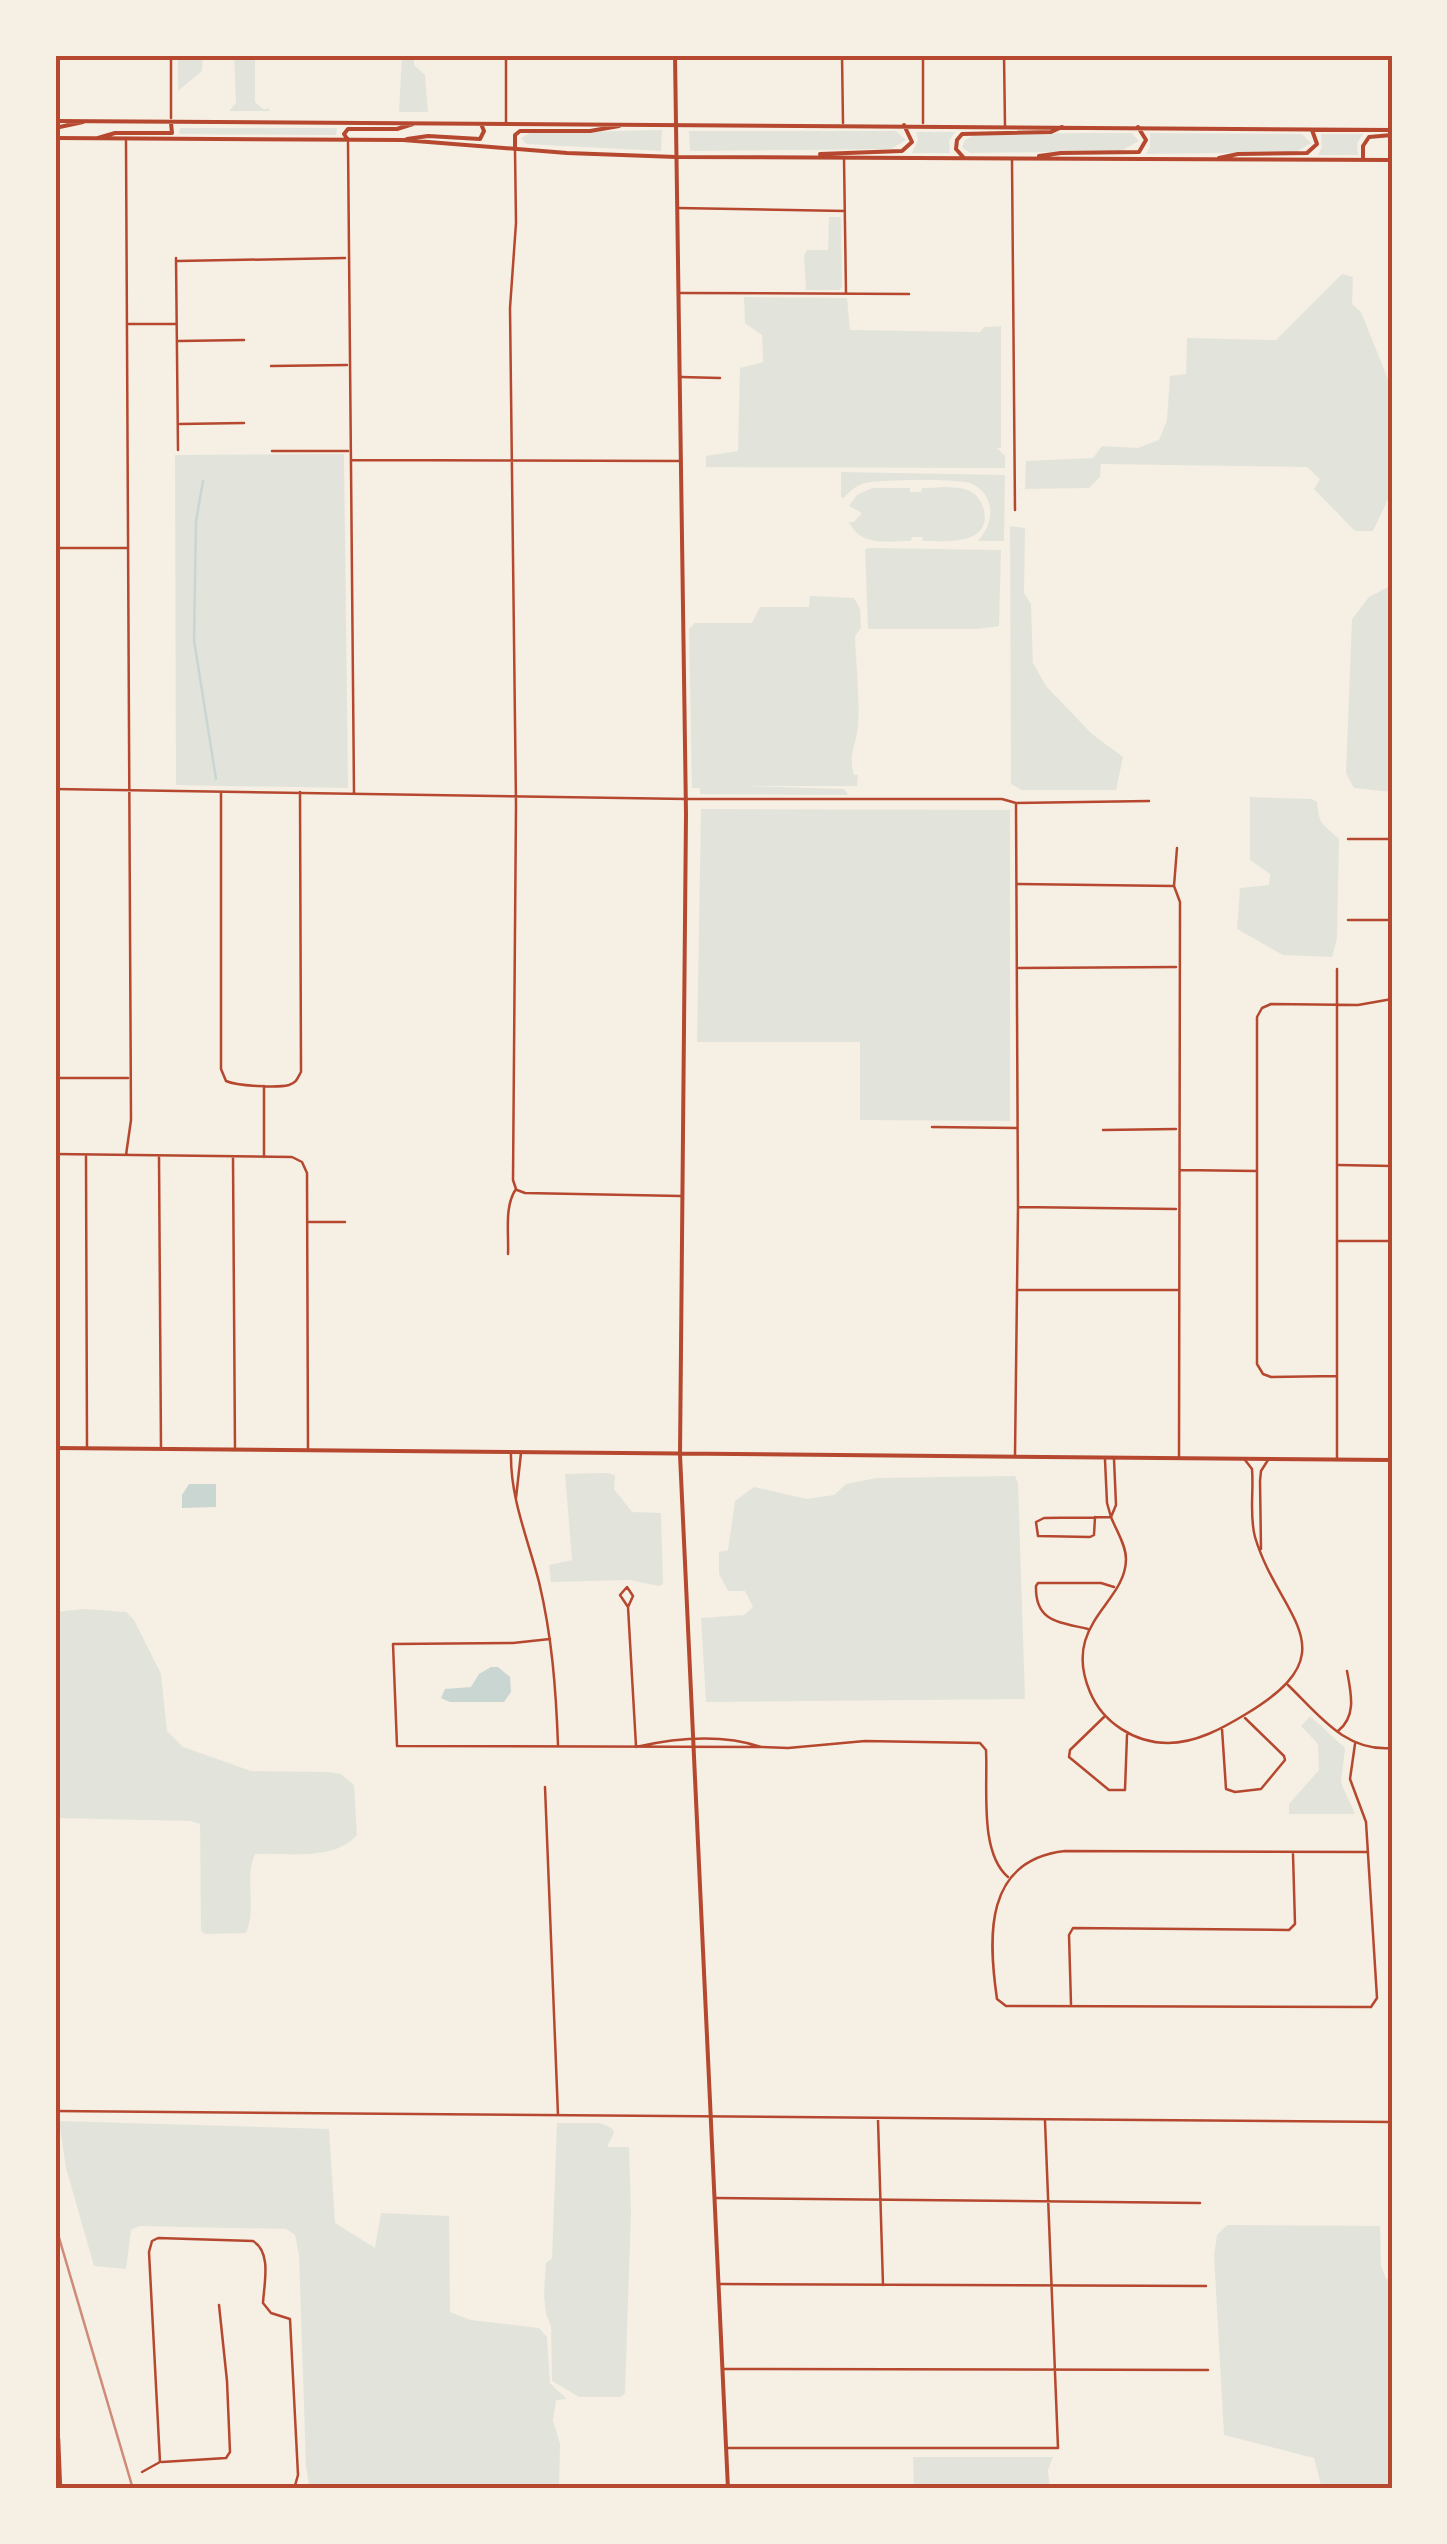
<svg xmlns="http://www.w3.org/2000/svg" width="1447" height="2544" viewBox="0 0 1447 2544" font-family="Jost,sans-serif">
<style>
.green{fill:#e2e4dc}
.water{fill:#c9d6d2}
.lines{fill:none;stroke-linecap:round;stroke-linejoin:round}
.stream{stroke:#c9d6d2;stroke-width:2.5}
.minor{stroke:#b5482f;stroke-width:2.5}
.tertiary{stroke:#b5482f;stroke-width:4}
.primary{stroke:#b5482f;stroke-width:4}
.rail{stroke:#cf8b77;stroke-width:2.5}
.neatline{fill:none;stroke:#b5482f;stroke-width:4}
</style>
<rect width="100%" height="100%" fill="#f6efe4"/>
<path class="green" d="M178 55H203L202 71 178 91Z
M234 55H255V102L264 110 269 108V111H229L236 103Z
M402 55H414V65L425 75 428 112H399Z
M180 128H337L336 135 179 134Z
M662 130 661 151 526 144 521 138 530 133Z
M689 131H896L906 140 891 149 690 151Z
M916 132H955L949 141 950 153H912L918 140Z
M1083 133H1131L1139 141 1121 151 970 153 962 147 965 140 974 135Z
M1150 133 1302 134 1311 143 1296 152 1146 154 1150 147Z
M1321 134H1363L1357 143 1358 155H1318L1322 147Z
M829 217H841L842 287 839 290H806L804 256 807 250H828Z
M1342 274 1353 277 1352 304 1361 312 1392 389V491L1373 531H1355L1314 489 1320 479 1307 467 1101 464 1100 477 1089 488 1025 489 1026 461 1093 458 1102 446 1138 448 1159 440 1167 420 1170 376 1186 374 1187 338 1276 340Z
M744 297 847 298 850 330 980 332 984 327 1001 326V448H997L1005 456V468L706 467V456L738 451 740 368 763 362 762 335 745 323Z
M344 454 348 788 176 785 175 455Z
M841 472 1005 475 1004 541H978C995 523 996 494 970 483 958 479 874 479 862 484 854 487 849 492 844 498L841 497Z
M872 488H910V492H921L922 488C936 488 957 485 970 491 977 495 982 502 984 510 991 546 945 541 923 541L922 537H912L911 541C887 541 861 547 849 522H854L862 513 849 506 857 495Z
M1010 526 1025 528 1024 593 1031 604 1033 663 1046 686 1092 734 1123 757 1116 790H1022L1011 784Z
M870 548 1001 550 999 626 978 629H868L865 549Z
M1392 585V792L1354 788 1346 773 1352 619 1369 597Z
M810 596 854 598 860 609 861 628 855 636C856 665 860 697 858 727 856 744 848 756 854 775H858L857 786H745L844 789 848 795 700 794V788H692L689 629 695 623H752L760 607H809Z
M1250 797 1312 799 1317 802C1319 825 1322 823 1339 839L1337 938 1332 957 1283 955 1237 929 1240 888 1269 885 1270 874 1250 860Z
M701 809 1010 810V1121L860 1120V1042H697Z
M607 1473 615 1475 614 1489 632 1512 661 1513 663 1584 659 1586 629 1580 551 1582 549 1565 572 1560 565 1474Z
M1015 1476 1018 1483 1025 1699 706 1702 701 1618 744 1615 753 1607 745 1591H728L719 1574V1552L728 1550 735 1501 754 1487 807 1499 834 1495 846 1484 876 1478Z
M85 1609 126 1612 134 1620 161 1674 167 1731 183 1747 251 1771 329 1772 341 1774 354 1785 357 1835C333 1862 287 1852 255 1854 244 1879 257 1908 246 1933L205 1934 201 1931 200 1824 191 1821 55 1818V1612Z
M1310 1716 1345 1748 1341 1783 1355 1814H1289V1804L1319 1770 1318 1744 1301 1726Z
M59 2121 329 2129 335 2223 375 2248 381 2213 449 2216 450 2312 471 2320 539 2328 547 2337 550 2383 567 2399 556 2400 553 2420 560 2444 559 2489H390L389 2485 309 2484 306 2468 299 2255 295 2235 286 2229 139 2226 131 2230 126 2269 94 2266 66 2168Z
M557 2123H600L612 2128 614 2133 607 2147H629L631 2212 625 2393 621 2397H579L552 2381 551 2326 546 2314 544 2294 546 2263 552 2258Z
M1227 2225 1380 2226 1381 2265 1386 2279 1392 2277V2489H1322L1314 2458 1224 2435 1214 2255 1217 2235Z
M913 2457H1053L1048 2470 1050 2489H914Z"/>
<path class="water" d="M189 1484H216V1507L182 1508V1495Z
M491 1667H498L510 1677 511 1692 504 1702H450L441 1698 445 1689 471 1687 479 1674Z"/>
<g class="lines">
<path class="stream" d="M203 481 196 521 194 640 216 779"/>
<path class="minor" d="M842 55 843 123
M923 55V123
M1004 55 1005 126
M171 118V55
M506 123V55
M126 141 131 1120 126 1155
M348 142 354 793
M844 158 846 293
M1012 160 1015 510
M678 208 845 211
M176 258 178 450
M178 261 345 258
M680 293 909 294
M129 324H176
M179 341 244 340
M271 366 347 365
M681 377 720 378
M180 424 244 423
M272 451H348
M352 460 679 461
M55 548H128
M55 789 686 799H1002L1016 803 1149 801
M221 792V1069L226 1081C237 1086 277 1088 289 1085 297 1082 297 1079 301 1072L300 792
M55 802V910
M1348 839H1392
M1177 848 1174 886 1180 902 1179 1458
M1018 884 1173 886
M1348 920H1392
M1019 968 1176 967
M55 1078H128
M264 1086V1157
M932 1127 1016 1128
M1103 1130 1176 1129
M55 1154 292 1157 302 1162 307 1173 308 1450
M86 1156 87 1448
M159 1157 161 1449
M233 1158 235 1450
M1339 1165 1392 1166
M1180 1170 1256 1171
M517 1190 525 1193 681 1196
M1019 1207 1176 1209
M309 1222H345
M1339 1241H1392
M508 1254C509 1234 504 1206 516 1189L513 1180 516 805 510 308 516 223 515 150
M1019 1290H1179
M1337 1376 1271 1377 1263 1374 1257 1364V1017L1262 1008 1271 1004 1358 1005 1392 999
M511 1453C510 1498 528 1539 539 1582 552 1636 556 1690 558 1745
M1015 1456 1018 1207 1016 804
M1337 1458V969
M1105 1460 1107 1503 1111 1517 1116 1505 1114 1459
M516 1498 521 1453
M1095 1517 1094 1535 1090 1537 1038 1536 1036 1522 1044 1518 1111 1517C1116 1530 1126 1545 1126 1559 1126 1604 1061 1623 1090 1692 1103 1723 1135 1743 1168 1743 1196 1743 1223 1728 1246 1714 1353 1650 1279 1618 1255 1537 1249 1515 1254 1491 1252 1469L1245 1460
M1261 1549 1260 1481 1261 1471 1268 1460
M628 1607 620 1595 627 1587 633 1596 628 1607 636 1746
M1088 1629C1059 1622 1035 1622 1036 1586L1038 1583H1101L1114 1587
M550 1639 513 1643 393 1644 397 1746 761 1747C722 1734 676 1738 636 1747
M1288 1685C1319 1715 1345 1752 1392 1748
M1104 1717 1070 1750 1069 1757 1109 1790H1125L1127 1735
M1222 1729 1226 1789 1235 1792 1261 1789 1285 1760 1284 1756 1245 1718
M1338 1731C1357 1716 1351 1693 1347 1671
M1355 1744 1350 1779 1366 1822 1377 1998 1371 2007 1006 2006 997 1999C988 1937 984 1860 1065 1851L1368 1852
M761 1747 788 1748 865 1741 980 1743 986 1750C988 1788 979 1852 1008 1877
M545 1787 558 2115
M1071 2004 1069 1935 1073 1928 1289 1930 1295 1924 1293 1854
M55 2111 1392 2122
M878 2120 883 2285
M715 2198 1200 2203
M719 2284 1206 2286
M723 2369 1208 2370
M55 2427 59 2439 61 2489
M726 2448H1058L1045 2121
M162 2462 226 2458 230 2452 227 2381 219 2305
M142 2472 160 2462 149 2252 152 2241 158 2238 253 2241C272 2252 264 2284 263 2303L271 2313 290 2319 298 2475 294 2489"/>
<path class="tertiary" d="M675 55 686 814 680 1455 728 2489
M55 1448 1392 1460"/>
<path class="primary" d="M55 121 1392 130
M55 128 83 122
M55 138 403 140 567 153 676 157 1392 160
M98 138 115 133H172L171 123
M407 139 428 136 480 139 484 131 481 124
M348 140 344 134 348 129H397L413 124
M515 149V135L520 131H590L619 126
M820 154 902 151 912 142 904 125
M1039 156 1061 153 1139 152 1146 140 1138 127
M964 158 956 149 957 140 962 134 1051 132 1062 127
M1219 158 1238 154 1307 153 1317 144 1312 130
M1363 160V146L1369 137 1392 135"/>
<path class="rail" d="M55 2224 133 2489"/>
</g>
<rect width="1447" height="2544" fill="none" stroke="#f6efe4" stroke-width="115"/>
<rect x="58" y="58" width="1332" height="2428" class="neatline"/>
</svg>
